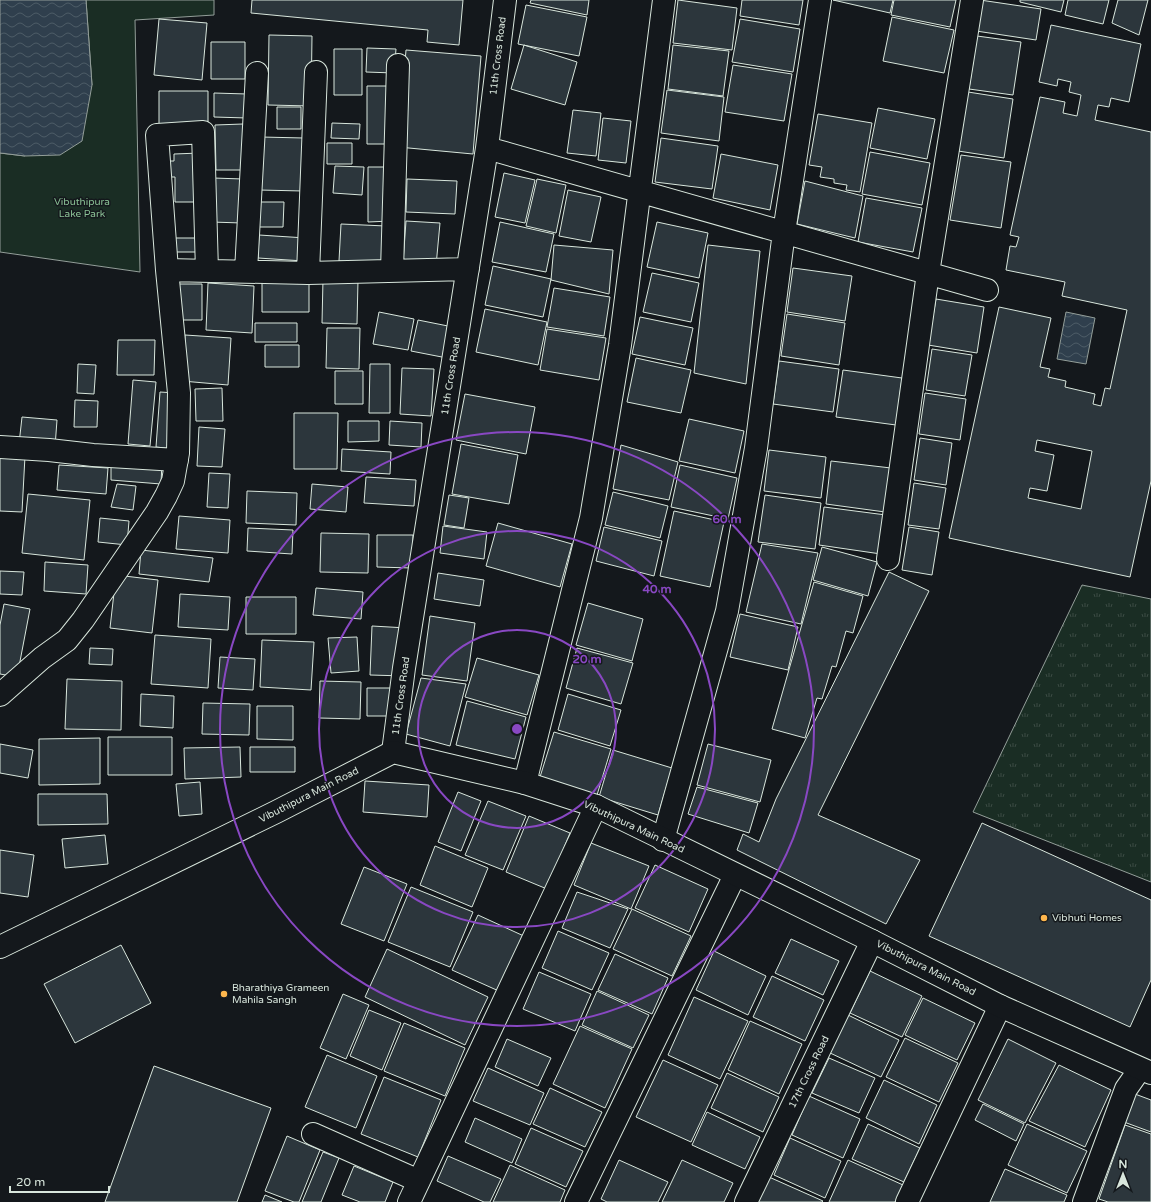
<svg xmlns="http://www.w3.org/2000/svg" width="1151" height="1202" viewBox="0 0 1151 1202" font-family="'Varela Round',sans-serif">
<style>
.grass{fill:url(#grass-tufts);stroke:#939e99}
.park{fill:#1a2d24;stroke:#939e99}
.water{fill:url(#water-waves);stroke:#939e99}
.building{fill:#2c363c;stroke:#d8e6dc;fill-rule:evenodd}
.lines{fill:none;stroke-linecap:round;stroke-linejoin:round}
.street-casing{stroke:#d8e6dc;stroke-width:24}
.secondary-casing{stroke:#d8e6dc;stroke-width:24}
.street{stroke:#14181c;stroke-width:22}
.secondary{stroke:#14181c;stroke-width:22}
.ring{fill:none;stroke:#8948c3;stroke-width:2}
.poi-dot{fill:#ffb74d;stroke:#14181c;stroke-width:1.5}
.labels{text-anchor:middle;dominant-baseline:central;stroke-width:3;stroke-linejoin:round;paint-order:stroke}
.street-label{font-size:10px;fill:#d8e6dc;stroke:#14181c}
.park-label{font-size:10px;fill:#8ac095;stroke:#14181c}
.poi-label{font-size:10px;fill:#d8e6dc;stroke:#14181c;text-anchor:start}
.centre{fill:#8948c3;stroke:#14181c;stroke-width:2}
.ring-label{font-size:12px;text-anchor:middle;font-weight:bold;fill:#8948c3;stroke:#14181c;stroke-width:3;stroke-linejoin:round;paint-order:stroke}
</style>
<defs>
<pattern id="grass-tufts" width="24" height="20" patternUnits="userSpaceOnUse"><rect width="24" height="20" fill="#1a2d24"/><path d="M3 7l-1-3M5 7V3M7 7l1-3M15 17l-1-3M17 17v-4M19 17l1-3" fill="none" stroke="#3b4b43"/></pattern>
<pattern id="water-waves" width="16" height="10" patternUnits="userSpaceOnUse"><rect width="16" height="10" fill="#2f3f4d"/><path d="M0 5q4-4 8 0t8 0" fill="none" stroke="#4c5b66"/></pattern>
</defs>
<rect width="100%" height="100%" fill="#14181c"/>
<path class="grass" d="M1082 585 1151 599V882L973 812Z"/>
<path class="park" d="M86 0H214V15L135 20 140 272 0 252V153L25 156 92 85Z"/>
<path class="water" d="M0 0H86L92 85 82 141 60 155 25 156 0 153Z
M1066 312 1095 318 1086 364 1057 359Z"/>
<path class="building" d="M252 0H463L459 45 427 42 428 30 251 13Z
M531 0H589L587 15 530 3Z
M678 0 737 8 732 50 673 43Z
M742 0H803L799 25 740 16Z
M833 0H893L890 13Z
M894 0H956L950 27 891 15Z
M980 0 1041 9 1036 40 976 31Z
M1020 0H1064L1061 12 1020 2Z
M1068 0H1109L1103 24 1065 15Z
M1118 0H1148L1139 35 1112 23Z
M526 5 587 17 579 56 518 44Z
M892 17 954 30 944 73 883 61Z
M159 19 207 23 202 80 154 75Z
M740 19 800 29 793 72 732 62Z
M1051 25 1141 44 1129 102 1111 98 1109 107 1098 105 1095 120 1151 132V481L1130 577 949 538 999 307 1051 318 1040 367 1050 369 1048 377 1066 381 1065 387 1095 394 1093 404 1101 406 1105 388 1110 389 1127 310 1062 296 1065 282 1006 270 1010 246 1016 247 1019 237 1010 235 1040 97 1065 102 1063 113 1077 116 1081 95 1069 92 1071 82 1058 79 1057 86 1039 82ZM1037 440 1092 451 1081 509 1028 498 1030 488 1047 491 1054 455 1035 451Z
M269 35 312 36 311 106 268 105Z
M977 36 1021 42 1013 95 969 89Z
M211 42H245V79H211Z
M524 45 577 62 565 105 511 89Z
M673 45 729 51 723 96 668 89Z
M367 48 396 49 394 73 366 72Z
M334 49H362V95H334Z
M406 50 481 56 473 154 398 147Z
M733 65 792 74 784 121 725 112Z
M367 86H391V144H367Z
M667 90 724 97 719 141 661 133Z
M159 91H208V125H159Z
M968 92 1013 99 1004 158 958 151Z
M214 93 247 94V118L214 117Z
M277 107H301V129H277Z
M878 108 935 119 927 159 870 148Z
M573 110 601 113 596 156 567 153Z
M818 114 872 123 860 192 846 190 847 185 834 183V179L820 177 822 167 809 165Z
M603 118 631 121 626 163 598 160Z
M332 123 360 124 359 139 331 138Z
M243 124V170H216L215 125Z
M261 137 304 138 303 191 259 190Z
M661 138 718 146 712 189 655 182Z
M327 143H352V164H327Z
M870 152 930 163 922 205 862 194Z
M200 153 201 202H175V177H164V161H174V154Z
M721 154 778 165 770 210 713 198Z
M961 155 1011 162 1001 228 950 220Z
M335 166 364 167 362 195 333 193Z
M368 167H390L391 221 368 222Z
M504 173 535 180 525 223 495 217Z
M213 178 243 179 242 223 211 222Z
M407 179 457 181 455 214 406 212Z
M537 179 566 185 556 233 526 226Z
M805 181 863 196 855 238 797 224Z
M568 190 601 197 591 242 559 236Z
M866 198 922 208 913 252 858 242Z
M260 202H284L283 227H259Z
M406 221 440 223 436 266 403 263Z
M500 222 554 234 546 272 492 262Z
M657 222 708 233 699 278 647 267Z
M341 224 386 226 384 263 339 261Z
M259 235 306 238 304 261 258 258Z
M169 238H203V252H169Z
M554 245 613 250 609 294 551 280Z
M708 245 760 251 746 384 694 373Z
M493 266 551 279 543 317 485 305Z
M793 268 852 276 845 321 787 312Z
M652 273 699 283 691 322 643 312Z
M262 278H309V312H262Z
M323 279 358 280 357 324 322 323Z
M208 283 254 286 252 333 206 330Z
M179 284H202V320H179Z
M554 288 610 297 604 336 547 327Z
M936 299 984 307 977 353 928 345Z
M485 309 547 322 538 365 476 352Z
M379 312 414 319 408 350 373 344Z
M787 314 845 323 839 365 781 356Z
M640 317 693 328 685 365 632 354Z
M418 320 453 327 447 358 411 351Z
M255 323H297V342H255Z
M327 328H360L359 369 326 368Z
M547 329 606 338 599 380 540 370Z
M185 335 231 338 228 385 182 381Z
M118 340H155L154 375H117Z
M265 345H299V367H265Z
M932 349 972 355 965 396 926 390Z
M636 358 691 370 681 413 627 402Z
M779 361 839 369 833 412 773 404Z
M78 364 96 365 94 394 77 393Z
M370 364H390V413H369Z
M402 368 434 369 431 416 400 414Z
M843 370 902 378 896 425 836 417Z
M335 371H363V404H335Z
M133 380 156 382 150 446 128 444Z
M222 388 223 421H196L195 389Z
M160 392 176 393 173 449 156 447Z
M925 393 966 399 960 440 919 434Z
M465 394 535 407 526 454 456 440Z
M75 400 98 401 97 427H74Z
M294 413H338L337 469H294Z
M22 417 57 420 55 447 19 444Z
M689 419 744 431 735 473 679 461Z
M348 421H379V441L348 442Z
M390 421 422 423 421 447 389 445Z
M199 427 225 429 222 467 197 466Z
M920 438 952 443 946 485 914 480Z
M461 444 518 455 509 504 452 494Z
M621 445 678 462 669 500 613 489Z
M342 449 391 452 390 474 341 471Z
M769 450 826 457 821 498 764 491Z
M0 454 25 456 22 512 0 511Z
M831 461 891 468 885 512 826 504Z
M111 462H162L161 484 111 480Z
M59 465 108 468 106 494 57 490Z
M680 465 737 478 728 519 671 507Z
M209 473 230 474 228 508 207 507Z
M366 477 416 480 414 506 364 503Z
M914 483 946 488 939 529 908 525Z
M117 484 136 486 133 510 111 507Z
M312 484 348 487 346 512 310 509Z
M247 491 297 493 296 525 246 523Z
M613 492 668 506 660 538 605 525Z
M28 494 90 500 84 560 22 553Z
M449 495 469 498 464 528 444 525Z
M765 495 821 503 815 549 758 542Z
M824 507 886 515 881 554 819 545Z
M674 511 724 522 710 587 660 576Z
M179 516 230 520 228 553 176 549Z
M100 518 129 521 127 545 98 542Z
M498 523 572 544 560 587 486 566Z
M443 526 487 532 484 559 440 553Z
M604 527 662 541 654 576 596 561Z
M909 527 939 532 932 575 902 570Z
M248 528 293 530 292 554 247 551Z
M321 533 369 534 368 573 320 572Z
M377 535H413L412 568 377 567Z
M762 544 818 553 801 624 746 612Z
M822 547 877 562 868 596 813 580Z
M141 550 213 558 209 582 139 574Z
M45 562 88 565 86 594 44 591Z
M0 571 24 572 22 595 0 594Z
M889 572 929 591 818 815 920 860 886 924 737 850 743 834 759 842 776 799Z
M438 573 484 580 480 606 434 599Z
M116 575 158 580 152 633 110 628Z
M814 582 863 596 853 633 846 631 836 667 832 666 822 699 817 698 805 738 772 729Z
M316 588 363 592 361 619 313 615Z
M180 594 230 597 228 630 178 627Z
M246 597H296V634H246Z
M588 603 643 619 632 661 576 645Z
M4 604 30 609 17 677 0 674V625Z
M740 614 798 627 788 670 730 657Z
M430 616 475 623 467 681 422 675Z
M372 626 407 628 405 676 370 675Z
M155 635 211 639 208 688 151 684Z
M357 637 359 671 331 673 328 638Z
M262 640 314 642 311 690 260 687Z
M90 648 113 649 112 665 89 664Z
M577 648 633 663 621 704 566 688Z
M220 657 255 659 253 690 218 688Z
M477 658 539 675 527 715 465 697Z
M421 678 466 684 450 746 406 734Z
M67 679 122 681 121 730 65 729Z
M320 681 361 682 360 719 319 718Z
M367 688H403V716H367Z
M141 694 174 696 173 728 140 726Z
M568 694 621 710 610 746 558 730Z
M467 701 526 717 515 759 456 745Z
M203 703 250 704 249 735 202 734Z
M257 706H293V740L257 739Z
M554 732 611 749 597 795 540 777Z
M108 737H172V775H108Z
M100 738V784L39 785V739Z
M0 744 33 750 28 778 0 773Z
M708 744 771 760 760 802 697 785Z
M240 747 241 777 185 779 184 748Z
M250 747H295V772H250Z
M613 750 672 768 658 815 599 797Z
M365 781 429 785 427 817 363 812Z
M200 782 202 814 179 816 176 784Z
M697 787 758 803 749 833 688 814Z
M458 792 481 801 461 851 438 842Z
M38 794H107L108 824 38 825Z
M488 801 526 816 503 870 465 855Z
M529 816 570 833 547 889 506 872Z
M982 823 1151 900V980L1130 1027 929 936Z
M105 835 108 864 65 868 62 839Z
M591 843 649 866 631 909 574 885Z
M435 846 488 868 472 907 420 885Z
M0 850 34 855 28 897 0 893Z
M655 865 708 889 689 932 635 908Z
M364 867 407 884 384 941 341 924Z
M411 887 473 912 450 967 388 942Z
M577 892 628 909 610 948 562 928Z
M632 909 691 936 672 976 613 949Z
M478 915 526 937 501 992 452 970Z
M558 931 609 953 592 990 542 968Z
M791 939 839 961 823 995 775 973Z
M121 945 151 1003 75 1043 44 984Z
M387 949 488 997 465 1045 365 997Z
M714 951 766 976 748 1015 696 990Z
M615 954 668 978 652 1014 598 990Z
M870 971 922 996 902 1037 850 1013Z
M539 972 591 994 575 1031 523 1009Z
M772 976 824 1000 805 1041 753 1017Z
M597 991 649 1015 633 1048 582 1025Z
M343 994 369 1005 346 1059 320 1048Z
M694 997 748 1021 720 1079 668 1055Z
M923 998 975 1023 957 1060 905 1035Z
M369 1010 401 1023 382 1070 350 1056Z
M846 1014 899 1040 881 1077 828 1052Z
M750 1021 802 1044 779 1094 728 1070Z
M404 1023 465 1048 445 1096 384 1071Z
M580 1026 632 1049 605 1108 553 1084Z
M905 1038 958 1063 939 1102 886 1077Z
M507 1039 551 1058 538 1086 495 1067Z
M1008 1039 1056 1063 1025 1123 978 1100Z
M327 1055 377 1076 356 1128 305 1107Z
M829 1058 875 1078 859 1113 812 1093Z
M663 1060 718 1085 691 1142 636 1117Z
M1059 1065 1111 1090 1085 1147 1029 1121Z
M154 1066 271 1108 237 1202H105Z
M488 1068 544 1093 530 1125 473 1101Z
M727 1073 779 1097 763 1132 711 1108Z
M384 1077 441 1100 418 1157 361 1134Z
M884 1080 937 1105 919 1144 866 1118Z
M550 1088 602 1112 585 1147 533 1124Z
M1135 1094 1151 1100V1132L1124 1122Z
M809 1096 860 1119 843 1158 792 1135Z
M983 1104 1024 1124 1016 1141 975 1120Z
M707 1112 760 1137 745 1169 692 1145Z
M475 1118 522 1139 512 1163 465 1142Z
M868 1124 920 1148 904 1182 852 1159Z
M1027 1124 1087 1151 1067 1193 1008 1165Z
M1125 1125 1151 1134V1202H1108L1099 1199Z
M531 1128 583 1151 566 1187 515 1164Z
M287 1136 320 1150 299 1202H294L265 1191Z
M790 1138 841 1161 825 1198 774 1175Z
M323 1152 339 1158 321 1202H302Z
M448 1156 501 1179 490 1202H484L437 1181Z
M619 1160 668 1182 658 1202H607L601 1199Z
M682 1160 733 1183 724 1202H662Z
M848 1160 903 1185 895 1202H829Z
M510 1165 565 1190 560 1202H493Z
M354 1166 393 1182 385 1202H360L342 1195Z
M1005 1169 1067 1195 1064 1202H990Z
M769 1177 823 1201 822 1202H758Z
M265 1195 282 1202H262Z"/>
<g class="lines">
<g class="street-casing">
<path id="street" d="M487 148 987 290
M167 270 308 273 468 269
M246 271 257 73
M392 271 398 65
M308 273 316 72
M0 447 49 450 93 455 177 460
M888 559 928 273 972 0
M0 695 42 658 67 640 83 620 157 512 166 496 173 481 178 453 179 393 167 270 157 135 203 132 207 271
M393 752 404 668 487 148 505 0
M525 783 591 518 620 345 664 0
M663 840 727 611 756 448 784 232 820 0
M313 1134 419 1181
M409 1202 596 806
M576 1202 735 875
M746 1202 872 941
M907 1202 1000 1006
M1084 1202 1126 1089 1140 1069"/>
</g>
<g class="secondary-casing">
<path id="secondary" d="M0 947 276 812 393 752 525 783 596 806 872 941 1000 1006 1151 1073"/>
</g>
<use href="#street" class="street"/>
<use href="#secondary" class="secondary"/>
</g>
<g class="ring">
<circle cx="517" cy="729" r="99"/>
<circle cx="517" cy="729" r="198"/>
<circle cx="517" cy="729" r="297"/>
</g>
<g class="poi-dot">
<circle cx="1044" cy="918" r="4"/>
<circle cx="224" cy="994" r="4"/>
</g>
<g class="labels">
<g class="street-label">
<text transform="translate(498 56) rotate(-83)">11th Cross Road</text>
<text transform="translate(451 376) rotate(-81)">11th Cross Road</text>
<text transform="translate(401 696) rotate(-82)">11th Cross Road</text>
<text transform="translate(309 795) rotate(-27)">Vibuthipura Main Road</text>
<text transform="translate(634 827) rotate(25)">Vibuthipura Main Road</text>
<text transform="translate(926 968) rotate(27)">Vibuthipura Main Road</text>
<text transform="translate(809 1072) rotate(-64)">17th Cross Road</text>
</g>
<g class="park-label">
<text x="82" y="202">Vibuthipura<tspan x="82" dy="12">Lake Park</tspan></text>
</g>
<g class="poi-label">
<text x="1052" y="918">Vibhuti Homes</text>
<text x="232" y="988">Bharathiya Grameen<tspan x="232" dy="12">Mahila Sangh</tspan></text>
</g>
</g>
<circle cx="517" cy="729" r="6" class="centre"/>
<g class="ring-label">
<text x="727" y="523">60 m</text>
<text x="657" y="593">40 m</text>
<text x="587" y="663">20 m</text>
</g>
<g transform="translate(1123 1174)" stroke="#14181c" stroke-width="3" paint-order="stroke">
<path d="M0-3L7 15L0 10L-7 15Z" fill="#d8e6dc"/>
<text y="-6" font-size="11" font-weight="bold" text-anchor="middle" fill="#d8e6dc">N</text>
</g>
<path d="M10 1186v6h99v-6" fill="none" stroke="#d8e6dc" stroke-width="2"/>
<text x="16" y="1186" font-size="12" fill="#d8e6dc" stroke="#14181c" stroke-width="3" paint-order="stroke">20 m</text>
</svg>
